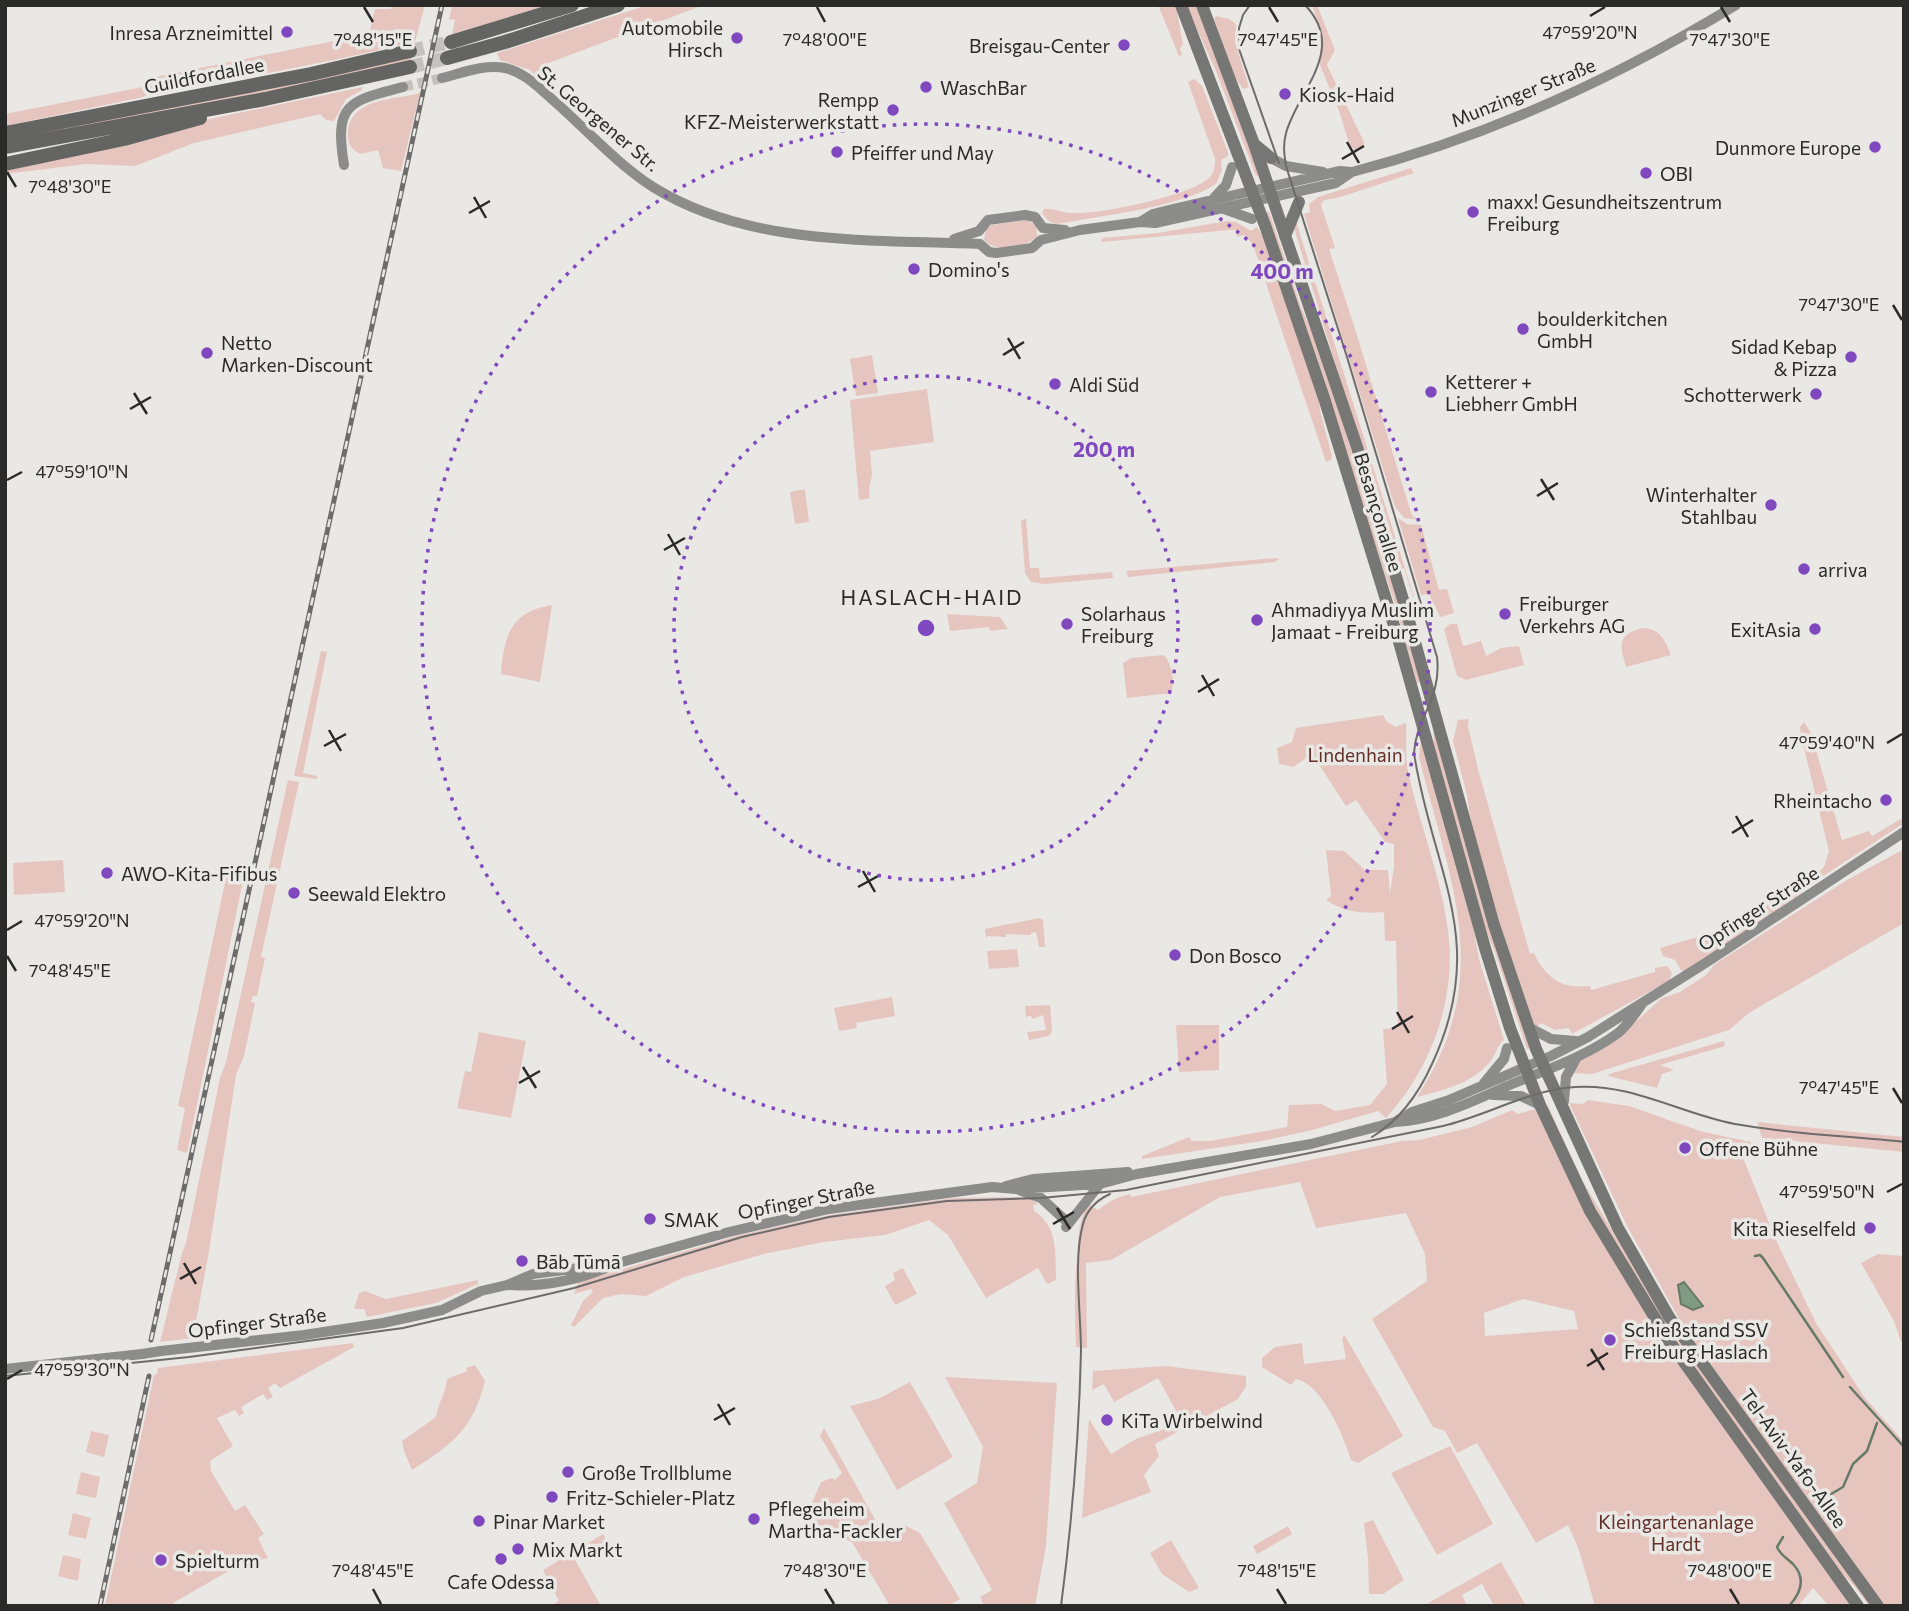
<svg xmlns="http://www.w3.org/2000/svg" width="1909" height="1611" viewBox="0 0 1909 1611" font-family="Commissioner,sans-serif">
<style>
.green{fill:#e7c5bf;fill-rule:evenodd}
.water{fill:#819b82;stroke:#677967;stroke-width:2}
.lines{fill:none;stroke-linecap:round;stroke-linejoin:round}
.stream{stroke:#677967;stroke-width:2.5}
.secondary-tunnel{stroke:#c3c2bf;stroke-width:10;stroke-dasharray:10 5;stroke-linecap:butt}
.highway-tunnel{stroke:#c3c2bf;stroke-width:14;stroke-dasharray:14 7;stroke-linecap:butt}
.secondary{stroke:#8c8c8a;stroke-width:10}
.primary{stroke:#767774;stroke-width:12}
.highway{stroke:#646462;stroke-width:14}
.tram{stroke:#6d6c6b;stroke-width:2}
.rail-casing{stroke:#6d6c6b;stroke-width:5}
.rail{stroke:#e9e8e5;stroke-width:2.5;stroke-dasharray:8;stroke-linecap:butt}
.secondary-bridge{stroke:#8c8c8a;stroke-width:10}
.ticks{fill:none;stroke:#2a2a29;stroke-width:2.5}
.ring{fill:none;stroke:#7f48be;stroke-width:3.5;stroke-dasharray:3.5 7}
.poi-dot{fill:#7f48be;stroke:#e9e8e5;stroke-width:2.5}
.labels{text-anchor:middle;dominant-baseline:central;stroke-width:7;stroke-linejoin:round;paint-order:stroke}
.poi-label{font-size:19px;fill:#2a2a29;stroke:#e9e8e5;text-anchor:start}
.street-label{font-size:19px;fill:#2a2a29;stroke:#e9e8e5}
.park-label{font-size:19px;fill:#642f28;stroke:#e9e8e5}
.neighbourhood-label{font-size:21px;letter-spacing:2px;fill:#2a2a29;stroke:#e9e8e5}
.ticks-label{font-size:18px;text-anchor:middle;fill:#2a2a29;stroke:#e9e8e5;stroke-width:7;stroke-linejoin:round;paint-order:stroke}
.centre{fill:#7f48be;stroke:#e9e8e5;stroke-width:3.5}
.ring-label{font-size:21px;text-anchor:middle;font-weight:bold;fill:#7f48be;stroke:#e9e8e5;stroke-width:7;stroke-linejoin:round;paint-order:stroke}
</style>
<rect width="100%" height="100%" fill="#e9e8e5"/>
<path class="green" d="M391 5H425L415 42C347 58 279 71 210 84 190 88 159 87 143 97L5 126V114L148 86 145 79 369 34 375 9H391Z
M452 5H549L452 34 455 19 449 20Z
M648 5H704L546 64 536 77 530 70 500 60 497 53Z
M1158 5H1176L1183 45 1180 48 1182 55 1179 56Z
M1186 5H1193L1199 9 1261 175 1256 176 1216 71Z
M1312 5H1317L1335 50 1327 65 1364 142V148L1355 150 1350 146 1339 111 1320 65 1321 31Z
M1216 16 1229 19 1236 24 1235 42 1249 87 1243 89 1233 74 1214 19Z
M412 56 411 60 336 78 5 143V138Z
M1194 79 1202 86 1228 152V156L1221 160 1222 170 1216 184C1182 207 1099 216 1057 224 1050 223 1046 219 1042 213L1044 209C1054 208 1062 213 1071 213 1098 215 1188 196 1208 179 1214 174 1215 166 1215 159L1188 82Z
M363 87 362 90 346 99 334 121 326 120 320 114 194 143 135 166 86 164 5 174V168L205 120Z
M420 93 401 171 383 168 378 150 360 154C350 148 347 142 348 131 352 97 396 100 420 93Z
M1411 168 1414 173 1337 198 1324 200 1321 205 1335 248 1329 249 1356 332 1412 516 1420 520 1404 518 1395 507 1304 214 1310 212 1309 204 1318 197Z
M1269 211 1301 307 1322 355 1422 681 1417 683 1395 604 1265 213Z
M1295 218 1414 597H1413L1404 568 1402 569 1389 541 1298 241 1294 228Z
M1027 220 1036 225 1037 236C1028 247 994 253 984 240L986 229 992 225Z
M1227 221 1236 222 1251 231 1257 227 1264 238 1318 395 1321 415 1332 456 1331 460 1326 462 1253 245 1245 235 1237 237 1236 230H1229L1101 242 1102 238 1158 233Z
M872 355 878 393 856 396 850 359Z
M927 389 934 442 870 451 872 475 869 489 870 498 859 500 850 400Z
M805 489 809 522 795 524 790 492Z
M1398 518 1407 524 1421 525 1439 590 1447 589 1454 613 1440 617 1429 594 1421 595Z
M1026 519 1030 568H1039L1040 578 1112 572 1113 578 1044 584 1031 582 1025 573 1021 520Z
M1276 558 1279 559 1275 562 1128 577 1126 571Z
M552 605 540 682 501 674C504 636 510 612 552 605Z
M947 614 1000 617 1008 629 990 631 989 627 950 631Z
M1450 624H1457L1463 646 1481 641 1486 656 1501 648 1519 646 1524 665 1466 680 1457 676 1444 629Z
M1642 628C1660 628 1665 640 1671 655L1626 667C1620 646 1616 635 1642 628Z
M321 651 327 652 303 773 317 776V779L294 776Z
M1164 655C1172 664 1175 682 1171 693L1127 698 1123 663 1131 658Z
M1383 715 1387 722 1396 727 1406 723C1407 737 1405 752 1407 766 1418 821 1441 875 1448 931 1457 999 1431 1069 1386 1118L1378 1111 1312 1130 1262 1141 1142 1159V1156L1189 1137 1192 1141H1210L1287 1127 1289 1105 1321 1104 1335 1111 1370 1105 1387 1084 1383 1029 1398 1028 1396 941H1385L1384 912C1362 914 1345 912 1326 900L1331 896 1326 850 1344 851 1365 870H1388L1390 894 1394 866V844L1385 842 1356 800 1346 806 1312 754 1293 767 1279 764 1277 748 1292 742 1296 728Z
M1469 719 1468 726 1478 769 1530 954 1534 953C1539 966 1552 981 1566 985 1573 987 1583 986 1590 986L1591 990 1655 972V968L1667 966 1672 973 1669 981 1572 1034 1569 1028 1555 1030 1541 1023 1536 1028 1531 1023 1515 975 1472 827 1467 795 1453 741 1458 720Z
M1804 722 1811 733 1842 840 1869 831 1872 836 1904 817V823L1802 890 1801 898 1685 971 1681 970 1675 960 1663 956 1660 948 1718 931 1810 879 1824 867 1829 851 1801 736 1800 727Z
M1433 726 1492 935 1530 1048 1527 1049 1496 955 1480 916 1434 747Z
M1421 738 1473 926 1479 959 1504 1040C1496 1046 1496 1056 1489 1063 1471 1084 1443 1090 1417 1097 1496 977 1450 882 1419 757Z
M288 780 299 782 261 957 265 958 257 996H253L251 1002 255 1003 244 1056 236 1075 209 1251 193 1338 160 1342 182 1253 186 1243 220 1078 226 1062Z
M1904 849V923L1749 1013 1729 1030 1592 1074 1571 1073 1584 1057 1621 1035 1662 998 1680 992 1706 975 1715 964 1847 880Z
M63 860 65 892 14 895 13 863Z
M228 868 245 871 187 1153 177 1150 185 1108 178 1106Z
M1039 918 1043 920 1045 947H1039L1036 932 1031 933V935L1006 934V937L988 936 986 938 985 929Z
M1017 949 1019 967 989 969 987 951Z
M892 997 895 1016 856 1023 857 1028 839 1031 834 1008Z
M1050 1005 1052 1031 1049 1036 1029 1040 1027 1032 1046 1030 1043 1015 1032 1019 1031 1016 1026 1017 1025 1006Z
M1176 1025H1219V1070L1179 1072Z
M479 1032 526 1041 511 1118 457 1108 465 1071 471 1072Z
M1724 1041 1725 1046 1660 1065 1674 1070 1662 1074 1657 1088 1608 1076 1609 1074Z
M1588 1100 1629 1106 1700 1131 1751 1142 1753 1150 1742 1155 1776 1240 1816 1323 1865 1398 1904 1442V1606H1883L1682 1324 1626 1224 1569 1103 1583 1104Z
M1546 1106H1548L1583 1182 1618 1240 1873 1606H1869L1856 1588 1837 1568 1685 1356 1604 1226Z
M1535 1109 1583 1204 1854 1606H1829L1813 1588 1798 1606H1595L1579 1550 1568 1525 1536 1543 1477 1443 1457 1453 1445 1431 1433 1427 1372 1319 1427 1281 1425 1254 1406 1213 1316 1228 1300 1182 1220 1197 1111 1260 1086 1263 1087 1348 1076 1347C1075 1321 1074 1295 1076 1269 1079 1245 1076 1226 1088 1204L1098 1210C1109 1201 1117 1197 1130 1194L1131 1197 1402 1141 1419 1140 1472 1127 1512 1110 1518 1114ZM1523 1299 1574 1311 1578 1329 1485 1336 1484 1313Z
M1757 1122 1904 1137V1152L1762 1138Z
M1027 1197 1038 1204 1033 1205 1034 1211C1059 1227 1055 1253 1056 1280L1047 1284 1038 1268 986 1298 948 1235 929 1220 885 1235 824 1242 764 1254 684 1277 646 1296 621 1294 603 1298 574 1327 571 1325 583 1301 593 1292 591 1289 574 1294 578 1282 740 1235 830 1215 953 1198Z
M1878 1254 1904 1256V1341L1901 1342 1894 1321 1861 1263Z
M903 1268 917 1294 895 1305 885 1286 895 1280 893 1273Z
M478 1280V1284L436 1303 367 1317 364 1309H354L359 1293 365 1291 386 1299Z
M1345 1336 1403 1436 1358 1463 1351 1460C1344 1437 1322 1384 1296 1379L1291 1385 1262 1367V1358L1275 1347 1302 1343 1304 1364 1346 1359 1342 1337Z
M353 1343 354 1347 280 1388 275 1383 268 1388 273 1397 267 1400 263 1394 241 1407 244 1413 239 1416 235 1410 217 1418 233 1446 210 1461 211 1471 235 1511 245 1505 264 1534 258 1538 268 1558 239 1565 173 1603 174 1606H105L154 1375 157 1374 158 1368Z
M475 1365 485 1381C473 1429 453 1444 412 1470L404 1451 402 1441 436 1417C438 1403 446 1393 447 1379L467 1371 466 1368Z
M1165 1366 1246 1376V1386L1238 1399 1155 1444 1159 1456 1144 1475 1151 1492 1082 1518 1089 1419 1111 1454 1136 1439 1164 1429 1180 1418 1158 1378 1114 1402 1104 1384 1092 1390 1093 1371Z
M945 1377 1057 1383 1046 1546 1035 1606H984L980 1597 992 1590 944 1503 977 1483 983 1447Z
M910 1382 953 1457 897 1490 850 1406 878 1399Z
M824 1428 882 1532 904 1525 920 1533 960 1599 948 1606H890L852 1542 819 1530 811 1505 821 1482 832 1478 835 1480 842 1473 820 1436Z
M91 1431 109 1435 104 1457 86 1452Z
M1450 1446 1493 1524 1437 1555 1391 1473Z
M81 1472 100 1477 96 1498 76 1494Z
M73 1513 91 1518 86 1539 68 1535Z
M1373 1520 1404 1580 1383 1594H1369L1368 1558 1364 1523Z
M1288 1526 1292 1534 1257 1554 1253 1546Z
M603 1534 607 1541 575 1560 601 1606H551L559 1601 543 1570Z
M1171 1540 1199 1588 1189 1592 1162 1574 1150 1553Z
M63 1555 81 1559 78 1581 58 1576Z
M1501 1562 1526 1606H1494L1482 1584 1462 1595 1467 1606H1423Z"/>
<path class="water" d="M1684 1282 1703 1306 1693 1310 1681 1304 1678 1285Z"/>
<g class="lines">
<path class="stream" d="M1755 1256 1760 1255 1763 1258 1843 1377
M1850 1387 1904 1447
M1826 1497 1843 1487 1853 1464 1867 1451 1877 1423
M1783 1537 1777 1547C1781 1556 1786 1557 1793 1564 1806 1578 1801 1593 1789 1606"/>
<path class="secondary-tunnel" d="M403 87 442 78"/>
<path class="highway-tunnel" d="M410 51 451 42
M410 67 447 58"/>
<path class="secondary" d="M442 78C462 73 484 64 505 68 524 72 538 87 553 100 586 129 616 163 653 187 750 247 871 239 980 244L989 252 996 253 1032 248 1041 240 1080 230 1140 222 1155 223 1336 183 1352 172C1488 137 1616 78 1736 5
M1271 158 1286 166 1323 172
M344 165C334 104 348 101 403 87
M1214 198 1226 185 1232 167
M1224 209 1252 219
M1140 222 1153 214 1173 209 1340 171 1352 172
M954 239 979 231 988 220 1025 215 1035 217 1043 228 1065 230
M1528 1027 1551 1039 1576 1041
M1484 1083 1504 1059 1507 1048
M1493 1095 1521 1096 1540 1105
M1564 1101 1566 1077 1577 1057
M1398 1120 1412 1112 1449 1100 1551 1056 1588 1037 1707 962 1904 832
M1006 1186 1033 1179 1128 1172
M1019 1190 1041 1198 1065 1220
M1066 1227 1100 1184
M507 1285C541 1287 574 1281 606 1268
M161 1351 304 1335 383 1323 442 1310 481 1291 507 1285 533 1274 618 1263 729 1232 829 1209 992 1187 1016 1189 1100 1184 1137 1174 1311 1144 1395 1122C1437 1120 1475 1100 1512 1084 1548 1069 1587 1056 1618 1033 1628 1025 1635 1014 1642 1004
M5 1369 142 1354"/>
<path class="primary" d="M1181 5 1266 228 1325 401 1399 642 1485 948 1510 1028 1540 1105 1590 1211 1669 1341 1858 1606
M1202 5 1254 144 1357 447 1404 603 1494 925 1536 1049 1618 1228 1669 1317 1878 1606
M1254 144 1271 158
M1285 236 1299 202"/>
<path class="highway" d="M451 42 572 5
M447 58 505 42 618 5
M5 133 311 74 410 51
M5 147 265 99 410 67
M5 164 124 139 200 118"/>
<path class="tram" d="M1250 5 1243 15 1239 28V49L1279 163
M1305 5C1348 50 1298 90 1286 133 1283 145 1284 154 1286 166L1347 357 1437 657C1442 699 1416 717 1414 753 1432 872 1490 940 1432 1064 1419 1093 1400 1120 1372 1137
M5 1376 189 1357 403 1328 574 1288 742 1237 829 1217 947 1201 1041 1198 1126 1190 1443 1126C1488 1115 1529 1090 1575 1087 1632 1083 1681 1114 1735 1124 1790 1134 1848 1136 1904 1142
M1061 1606C1072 1522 1079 1436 1081 1351 1081 1313 1073 1260 1083 1224 1087 1209 1097 1200 1110 1194"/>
<g class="rail-casing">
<path id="rail" d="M151 1340 442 5
M100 1606 149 1376"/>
</g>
<use href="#rail" class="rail"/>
<path class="secondary-bridge" d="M142 1354 161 1351"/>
</g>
<path class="ticks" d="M364 7 373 22M817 7 825 22M1269 7 1278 22M1721 7 1730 22M1590 16 1605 7M1347 142 1359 163M1342 159 1364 146M7 172 16 187M474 197 486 218M469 213 490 201M1893 305 1902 320M1008 338 1020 359M1003 355 1024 342M134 393 147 414M130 409 151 397M1541 479 1554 500M7 480 22 472M1537 496 1558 483M668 534 680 555M664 550 685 538M1202 675 1214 696M1198 692 1219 679M329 730 341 751M1887 743 1902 734M324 746 346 734M1736 816 1748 837M1732 833 1753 820M863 871 875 892M858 887 880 875M7 930 22 921M7 956 16 971M1397 1012 1409 1033M1392 1029 1413 1016M523 1067 536 1088M519 1083 540 1071M1893 1088 1902 1103M1887 1192 1902 1184M1057 1208 1070 1229M1053 1224 1074 1212M184 1263 196 1284M180 1279 201 1267M1591 1349 1604 1370M1587 1366 1608 1353M7 1379 22 1370M718 1404 730 1425M714 1420 735 1408M373 1589 381 1604M825 1589 834 1604M1277 1589 1286 1604M1730 1589 1739 1604"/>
<g class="ring">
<circle cx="926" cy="628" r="252"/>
<circle cx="926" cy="628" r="504"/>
</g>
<g class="poi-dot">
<circle cx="287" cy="32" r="7"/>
<circle cx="737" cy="38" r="7"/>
<circle cx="1124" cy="45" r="7"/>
<circle cx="926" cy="87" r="7"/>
<circle cx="1285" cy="94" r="7"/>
<circle cx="893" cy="110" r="7"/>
<circle cx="1875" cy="147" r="7"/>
<circle cx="837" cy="152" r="7"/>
<circle cx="1646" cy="173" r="7"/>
<circle cx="1473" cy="212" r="7"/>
<circle cx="914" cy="269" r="7"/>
<circle cx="1523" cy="329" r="7"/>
<circle cx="207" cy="353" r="7"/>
<circle cx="1851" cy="357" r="7"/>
<circle cx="1055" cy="384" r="7"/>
<circle cx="1431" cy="392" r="7"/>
<circle cx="1816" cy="394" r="7"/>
<circle cx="1771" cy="505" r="7"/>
<circle cx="1804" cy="569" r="7"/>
<circle cx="1505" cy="614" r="7"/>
<circle cx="1257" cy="620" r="7"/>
<circle cx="1067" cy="624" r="7"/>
<circle cx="1815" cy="629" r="7"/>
<circle cx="1886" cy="800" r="7"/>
<circle cx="107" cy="873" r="7"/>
<circle cx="294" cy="893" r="7"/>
<circle cx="1175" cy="955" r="7"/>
<circle cx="1685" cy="1148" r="7"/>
<circle cx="650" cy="1219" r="7"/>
<circle cx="1870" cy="1228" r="7"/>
<circle cx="522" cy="1261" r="7"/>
<circle cx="1610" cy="1340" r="7"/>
<circle cx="1107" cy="1420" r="7"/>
<circle cx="568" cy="1472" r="7"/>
<circle cx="552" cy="1497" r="7"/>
<circle cx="754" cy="1519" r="7"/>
<circle cx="479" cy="1521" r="7"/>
<circle cx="518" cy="1549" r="7"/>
<circle cx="501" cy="1559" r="7"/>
<circle cx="161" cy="1560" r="7"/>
</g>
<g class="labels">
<g class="poi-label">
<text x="723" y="27" text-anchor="end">Automobile<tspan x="723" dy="22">Hirsch</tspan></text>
<text x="273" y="32" text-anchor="end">Inresa Arzneimittel</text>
<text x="1110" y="45" text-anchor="end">Breisgau-Center</text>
<text x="940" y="87">WaschBar</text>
<text x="1299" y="94">Kiosk-Haid</text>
<text x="879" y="99" text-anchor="end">Rempp<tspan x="879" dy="22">KFZ-Meisterwerkstatt</tspan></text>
<text x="1861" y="147" text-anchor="end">Dunmore Europe</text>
<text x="851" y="152">Pfeiffer und May</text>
<text x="1660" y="173">OBI</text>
<text x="1487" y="201">maxx! Gesundheitszentrum<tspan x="1487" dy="22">Freiburg</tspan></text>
<text x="928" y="269">Domino's</text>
<text x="1537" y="318">boulderkitchen<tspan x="1537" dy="22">GmbH</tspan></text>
<text x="221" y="342">Netto<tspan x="221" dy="22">Marken-Discount</tspan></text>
<text x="1837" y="346" text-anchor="end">Sidad Kebap<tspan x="1837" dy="22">&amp; Pizza</tspan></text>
<text x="1445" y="381">Ketterer +<tspan x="1445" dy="22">Liebherr GmbH</tspan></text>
<text x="1069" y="384">Aldi Süd</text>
<text x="1802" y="394" text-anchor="end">Schotterwerk</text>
<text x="1757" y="494" text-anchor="end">Winterhalter<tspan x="1757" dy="22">Stahlbau</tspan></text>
<text x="1818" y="569">arriva</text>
<text x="1519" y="603">Freiburger<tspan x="1519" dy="22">Verkehrs AG</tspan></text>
<text x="1271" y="609">Ahmadiyya Muslim<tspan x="1271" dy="22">Jamaat - Freiburg</tspan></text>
<text x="1081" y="613">Solarhaus<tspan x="1081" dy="22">Freiburg</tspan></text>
<text x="1801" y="629" text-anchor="end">ExitAsia</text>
<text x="1872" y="800" text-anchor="end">Rheintacho</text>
<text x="121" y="873">AWO-Kita-Fifibus</text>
<text x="308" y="893">Seewald Elektro</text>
<text x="1189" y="955">Don Bosco</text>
<text x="1699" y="1148">Offene Bühne</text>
<text x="664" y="1219">SMAK</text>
<text x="1856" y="1228" text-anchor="end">Kita Rieselfeld</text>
<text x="536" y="1261">Bāb Tūmā</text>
<text x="1624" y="1329">Schießstand SSV<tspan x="1624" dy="22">Freiburg Haslach</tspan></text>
<text x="1121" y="1420">KiTa Wirbelwind</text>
<text x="582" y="1472">Große Trollblume</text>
<text x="566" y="1497">Fritz-Schieler-Platz</text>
<text x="768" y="1508">Pflegeheim<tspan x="768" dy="22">Martha-Fackler</tspan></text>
<text x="493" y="1521">Pinar Market</text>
<text x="532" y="1549">Mix Markt</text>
<text x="175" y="1560">Spielturm</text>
<text x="501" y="1581" text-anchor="middle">Cafe Odessa</text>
</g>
<g class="street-label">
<text transform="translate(204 75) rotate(-11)">Guildfordallee</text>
<text transform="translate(1523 92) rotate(-22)">Munzinger Straße</text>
<text transform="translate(599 118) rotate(40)">St. Georgener Str.</text>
<text transform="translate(1379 512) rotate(73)">Besançonallee</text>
<text transform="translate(1758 908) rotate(-33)">Opfinger Straße</text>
<text transform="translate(806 1199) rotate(-11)">Opfinger Straße</text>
<text transform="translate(257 1322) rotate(-7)">Opfinger Straße</text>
<text transform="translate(1794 1458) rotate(54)">Tel-Aviv-Yafo-Allee</text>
</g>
<g class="park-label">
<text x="1355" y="754">Lindenhain</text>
<text x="1676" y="1521">Kleingartenanlage<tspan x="1676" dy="22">Hardt</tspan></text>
</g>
<g class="neighbourhood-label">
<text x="932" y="596">HASLACH-HAID</text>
</g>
</g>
<g class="ticks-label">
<text x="1590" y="39">47°59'20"N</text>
<text x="1730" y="46">7°47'30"E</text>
<text x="373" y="46">7°48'15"E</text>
<text x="825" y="46">7°48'00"E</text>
<text x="1278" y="46">7°47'45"E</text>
<text x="70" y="193">7°48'30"E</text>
<text x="1839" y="311">7°47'30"E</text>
<text x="82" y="478">47°59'10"N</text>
<text x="1827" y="749">47°59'40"N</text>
<text x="82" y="927">47°59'20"N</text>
<text x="70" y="977">7°48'45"E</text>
<text x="1839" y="1094">7°47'45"E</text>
<text x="1827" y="1198">47°59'50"N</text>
<text x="82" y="1376">47°59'30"N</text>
<text x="373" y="1577">7°48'45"E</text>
<text x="825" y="1577">7°48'30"E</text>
<text x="1277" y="1577">7°48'15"E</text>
<text x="1730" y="1577">7°48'00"E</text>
</g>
<circle cx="926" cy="628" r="10" class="centre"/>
<g class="ring-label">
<text x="1282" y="279">400 m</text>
<text x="1104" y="457">200 m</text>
</g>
<rect width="1909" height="1611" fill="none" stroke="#2a2a29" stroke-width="14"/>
</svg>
